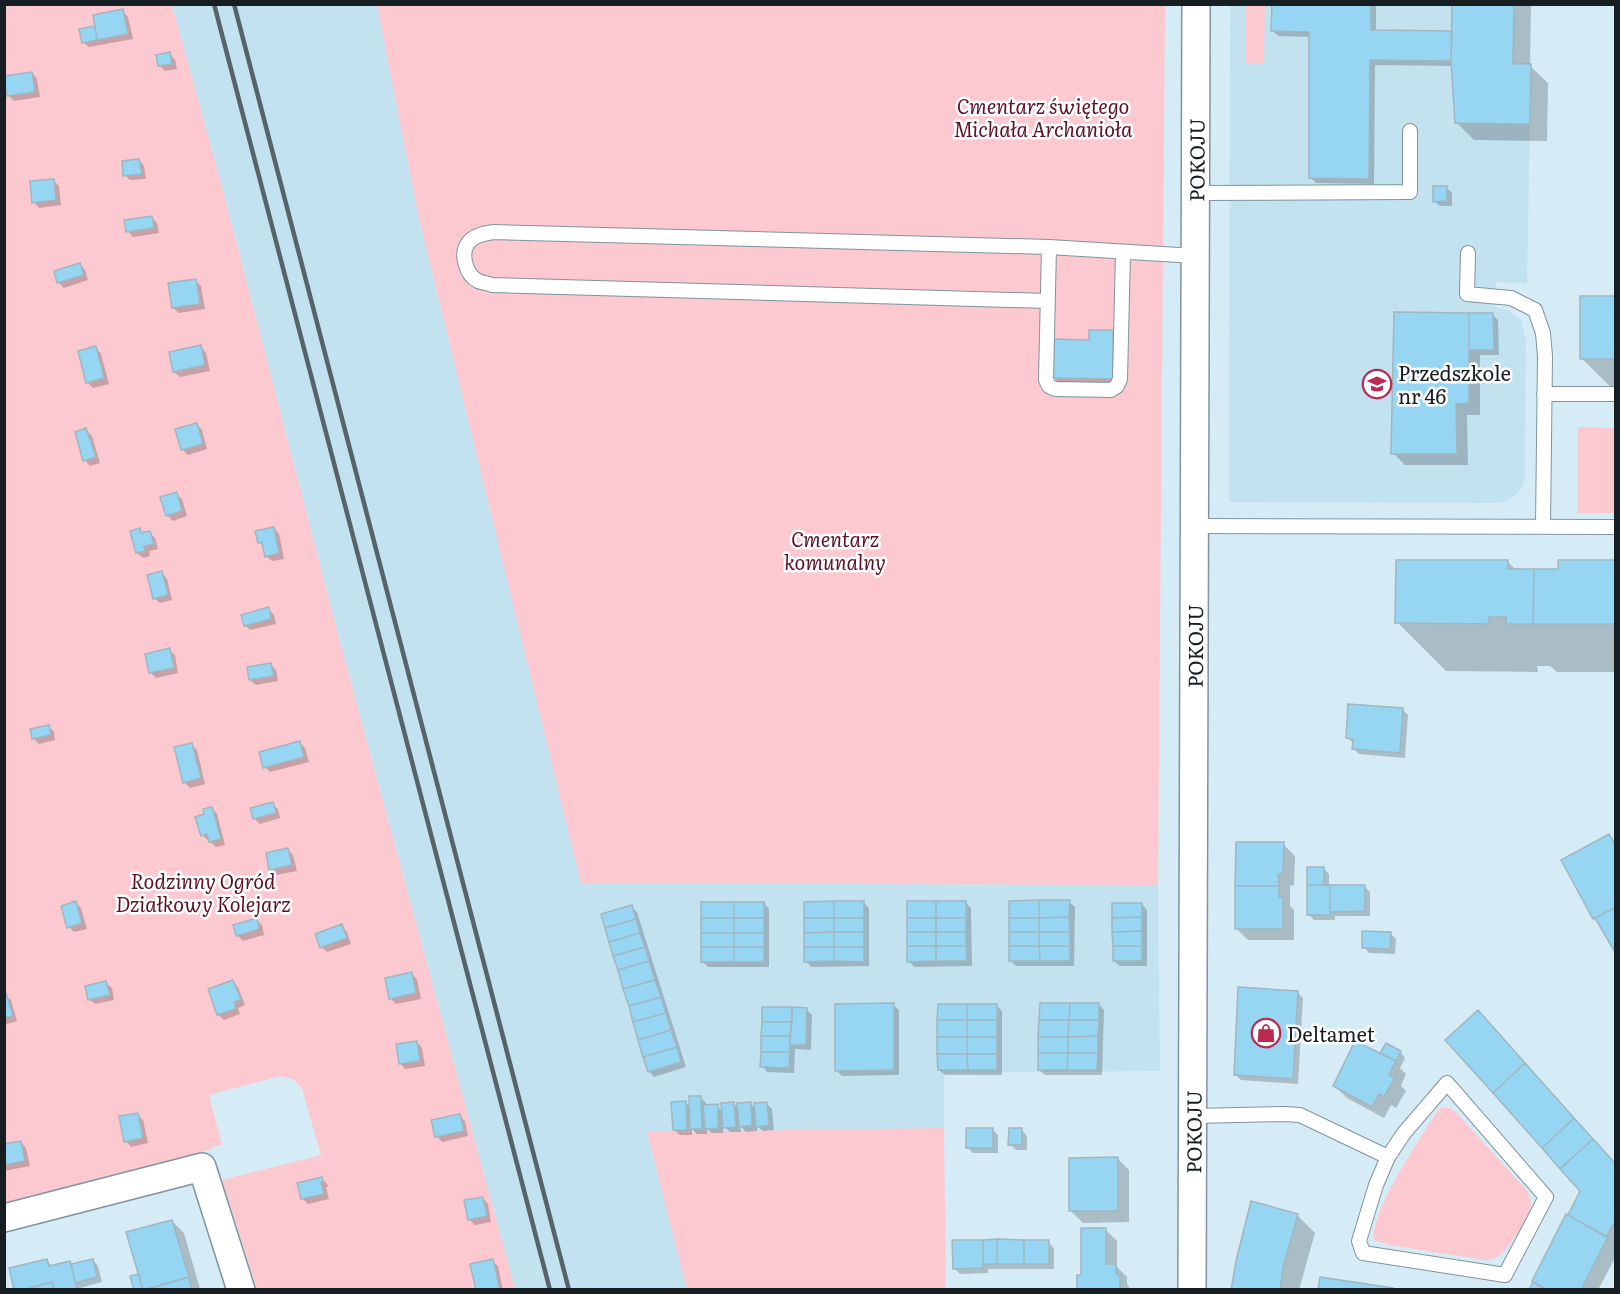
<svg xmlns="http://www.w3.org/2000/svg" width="1620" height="1294" viewBox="0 0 1620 1294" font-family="Literata,serif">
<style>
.built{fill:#c3e2f0}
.green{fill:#fbc9cf}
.shadow{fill:#0003}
.building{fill:#96d6f3;stroke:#a0b6c0;stroke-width:1.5}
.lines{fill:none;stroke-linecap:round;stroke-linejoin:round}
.service-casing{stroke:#7f949e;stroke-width:16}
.minor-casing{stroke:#7f949e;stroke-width:30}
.service{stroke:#fff;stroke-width:14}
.minor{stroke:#fff;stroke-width:27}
.rail{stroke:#56636a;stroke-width:4.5}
.labels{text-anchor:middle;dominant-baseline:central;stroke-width:5;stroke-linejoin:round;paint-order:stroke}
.park-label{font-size:20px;font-style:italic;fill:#5c1225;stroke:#fff}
.street-label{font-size:20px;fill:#161e22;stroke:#fff}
.poi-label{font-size:20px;fill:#161e22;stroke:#fff;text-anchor:start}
</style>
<rect width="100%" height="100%" fill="#d5ecf6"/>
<path class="built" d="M172 5H377L418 214 582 883 1158 885 1160 1071 944 1073V1128L647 1132 687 1289H515L339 638 221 183Z
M1230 5H1515L1514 63H1531L1527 283 1496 282 1495 307 1508 310 1521 320 1526 339 1525 476 1523 485 1518 493 1507 501 1498 503 1229 502Z"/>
<path class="green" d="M5 5H172L221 183 339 638 515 1289H257L222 1180 321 1155 302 1089 293 1079 280 1076 209 1095 222 1145 212 1147V1149L5 1203Z
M377 5H1165L1158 885 581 883 418 214Z
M1246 5H1265L1264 64H1246Z
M1578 427 1615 428V513H1578Z
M1444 1107 1450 1108 1456 1112 1528 1192C1530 1197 1531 1201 1531 1206 1529 1217 1507 1252 1497 1257 1493 1259 1488 1260 1484 1260L1389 1245 1374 1240C1370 1212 1422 1135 1439 1109Z
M944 1128 946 1289H687L647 1132Z"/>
<path class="shadow" d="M1273 4H1376V32L1453 35 1454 4H1531L1530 66 1548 83 1547 141 1474 140 1456 122 1453 66 1375 65 1374 184 1316 183 1311 178V37L1278 36 1273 31Z
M122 11 128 17 133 39 89 47 83 42 96 27Z
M170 54 175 60 177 69 165 71 159 65Z
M32 73 37 79 40 97 14 101 8 95Z
M139 160 144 166 146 179 130 180 125 175Z
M53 180 59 186 61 205 39 208 34 202Z
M1446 187 1452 193V206H1440L1434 201Z
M152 218 157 223 159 233 133 237 128 231Z
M80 264 85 270 88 280 64 288 58 282Z
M196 281 201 286 205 309 179 313 173 308Z
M1616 297V392L1581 358Z
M1493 315 1498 320 1499 355H1480V415H1467L1468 465H1405L1393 453Z
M1113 332 1118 337V384L1060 383 1054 378Z
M201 347 206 353 210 371 180 377 174 372Z
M96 348 101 354 109 384 93 388 87 382Z
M197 424 202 430 207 449 188 455 182 449Z
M86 430 92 436 100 463 90 466 85 460Z
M176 494 182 499 187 516 173 521 167 515Z
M274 528 279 534 284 559 272 561 266 556 265 549 259 542Z
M139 530 143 534 149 532 155 538 158 549 149 551 150 556 143 558 137 553Z
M1507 561 1517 571H1560L1616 562V672H1557L1550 666H1537L1538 672 1446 671 1397 622Z
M162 573 167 579 172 600 160 603 154 598Z
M268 609 274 615 276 624 250 630 245 625Z
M169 650 175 655 178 673 156 678 150 672Z
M270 664 276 670 278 681 256 685 250 680Z
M1402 709 1408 715 1405 758 1359 754 1354 749 1353 743 1347 737Z
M48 726 54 732 55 740 39 744 33 738Z
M300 743 305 748 309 762 270 772 265 767Z
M191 745 197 750 205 784 190 788 184 782Z
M272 804 278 809 280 818 260 824 254 818Z
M212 808 217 814 225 845 216 847 202 835 206 816Z
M1283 844 1295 856 1294 885 1290 886V906L1294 910V940H1248L1236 928Z
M288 850 293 855 297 871 276 875 271 870 268 854Z
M1324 869 1329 874V886H1364L1370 892V916H1335V920H1314L1309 915Z
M965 902 971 908 972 966 914 967 909 961Z
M1069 902 1075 907 1074 966H1016L1011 961Z
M76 903 81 908 87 929 74 932 69 927Z
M764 903 769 909V967H708L702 961Z
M864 903 869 908V966L811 967 806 961Z
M1142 904 1147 910V966H1120L1114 961Z
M631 907 637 912 686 1067 654 1077 649 1071Z
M256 920 262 925 264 935 243 941 237 935Z
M341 926 347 932 351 944 327 952 321 947Z
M1390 933 1396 939 1395 954 1369 953 1364 947Z
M411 974 417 979 421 999 396 1004 390 998Z
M233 982 238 987 245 1005 238 1008 240 1014 224 1020 218 1015 210 990Z
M106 983 112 988 114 1000 95 1004 89 999Z
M1297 992 1303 998 1298 1084 1241 1080 1236 1075Z
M4 995 11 1000 17 1021 4 1025Z
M893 1005 899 1010V1075L842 1076 836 1070Z
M996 1005 1002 1011V1075H945L939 1070Z
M1099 1005 1104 1010 1102 1075H1045L1039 1070Z
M807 1010 812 1015 811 1050 795 1049 794 1073 767 1072 762 1066Z
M417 1042 422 1048 425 1066 405 1069 400 1063Z
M1382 1052H1400L1405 1058 1400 1068 1406 1074 1401 1086 1406 1091 1396 1108 1391 1105 1384 1118 1347 1098 1335 1086 1388 1058Z
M700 1097 706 1103V1106H717L723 1112 734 1104 739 1109 750 1103 756 1109 766 1103 772 1109 774 1130 763 1131 757 1126V1131L746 1132 740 1126 741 1132H730L723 1125V1133H712L707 1129V1134H697L692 1129V1135H680L674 1130 686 1103 691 1108Z
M137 1114 143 1120 148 1143 131 1147 126 1141Z
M459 1116 465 1121 468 1136 442 1142 437 1136Z
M993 1130 998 1135V1153H973L967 1147Z
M1022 1130 1027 1136V1150H1016L1010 1144Z
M21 1142 26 1148 30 1166 4 1171V1146Z
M1117 1158 1129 1170V1222L1083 1223 1071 1211Z
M1616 1164V1256L1598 1290H1531L1567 1216 1569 1217 1582 1191Z
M322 1178 327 1184 328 1187H326L329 1199 308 1204 302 1198Z
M483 1198 488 1204 491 1222 475 1225 469 1219Z
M1297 1215 1315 1233 1299 1290H1233Z
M172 1221 184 1233 200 1289 135 1290 140 1275Z
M1105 1229 1117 1241V1267L1127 1277V1284L1131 1290H1079Z
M1048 1242 1054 1248V1269H988V1273L960 1274 954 1268Z
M93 1260 98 1266 102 1282 80 1288V1290H16L47 1261 53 1267Z
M492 1261 498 1266 503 1290H478Z"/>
<path class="building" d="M1272 4H1371V30L1452 31 1451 61 1370 60 1369 179 1309 178V32L1271 31Z
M1452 4H1514L1513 64H1531L1530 124 1455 123 1451 61Z
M123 9 128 34 97 40 93 15Z
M95 26 97 40 82 43 79 29Z
M170 52 172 64 158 66 156 55Z
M32 72 35 92 7 96 4 76Z
M139 159 142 174 123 176 122 161Z
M54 179 56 200 32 203 30 181Z
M1433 186H1447V201L1433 202Z
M152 216 154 228 126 232 124 220Z
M80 263 84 275 57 283 54 271Z
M196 279 200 304 172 308 168 283Z
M1580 296H1616V359H1580Z
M1394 312 1469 313V403L1456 404 1457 454H1391Z
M1469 313H1493L1494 350H1469Z
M1089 330H1113V379L1053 378 1054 339 1089 340Z
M201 345 205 365 173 372 169 352Z
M96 346 104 378 86 383 78 351Z
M197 423 203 444 181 450 175 429Z
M86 428 96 457 83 461 75 432Z
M177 492 182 511 166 516 160 497Z
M274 527 279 553 265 557 262 542 258 543 255 531Z
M140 528 141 533 150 531 154 544 144 546 145 551 136 553 130 531Z
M1396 560H1508V569H1534L1533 624H1506V617H1489V624L1395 623Z
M1558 560H1616V624H1533L1534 569H1558Z
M162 571 168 595 153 599 147 575Z
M269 607 271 619 244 626 241 615Z
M170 648 174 668 149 673 145 654Z
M271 663 274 676 249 680 247 667Z
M1348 704 1403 708 1400 753 1352 749 1353 739 1346 738Z
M49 725 51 735 32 739 30 729Z
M300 741 304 757 263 768 259 752Z
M192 743 201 778 183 783 174 747Z
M273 802 276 813 253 819 250 808Z
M212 807 221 839 209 842 207 834 201 836 195 817 204 814 203 809Z
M1609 834 1616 846V907L1593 919 1561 860Z
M1236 842H1284L1283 874H1278L1279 886H1235Z
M288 848 292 865 269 870 266 853Z
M1307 867H1324V885H1307Z
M1307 885H1330V915H1307Z
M1330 885H1365V911L1330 912Z
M1235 886H1279V897H1283V929H1235Z
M1039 900H1070L1069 917 1039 918Z
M1039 900V918H1009V901Z
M76 901 82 923 67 928 61 906Z
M834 901H864V918H834Z
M834 901V918H804V902Z
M907 901H936V918H907Z
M936 901H966V918H936Z
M701 902H734V918H701Z
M734 902H764V918H734Z
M1112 903H1142V917L1112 918Z
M632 905 636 919 605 928 601 914Z
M1616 907V954L1595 918Z
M1069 917 1070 932H1039V918Z
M1142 917V931L1112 932V918Z
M257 918 259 929 236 936 233 925Z
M701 918H734V933H701Z
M734 918H764V933H734Z
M804 918H834V932L804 933Z
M834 918H864V932H834Z
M907 918H936V932H907Z
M936 918H966V932H936Z
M1009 918H1039V932H1009Z
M636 919 640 933 609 942 605 928Z
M342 924 347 938 320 948 315 934Z
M1142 931V946H1113L1112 932Z
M1362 931 1391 932 1390 949 1362 948Z
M834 932H864V947H834Z
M834 932V947H804V933Z
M907 932H936V946H907Z
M936 932H966V946H936Z
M1009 932H1039V946H1009Z
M1039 932H1070V946H1039Z
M640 933 645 947 613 956 609 942Z
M701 933H734V947H701Z
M734 933H764V947H734Z
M907 946H936V961L907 962Z
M936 946H966L967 961H936Z
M1009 946H1039L1040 961H1009Z
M1039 946H1070V961H1040Z
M1113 946H1142V961H1113Z
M645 947 649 961 618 970 613 956Z
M701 947H734V962H701Z
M734 947H764V962H734Z
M804 947H834V961L804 962Z
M834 947H864V962L834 961Z
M649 961 655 980 623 989 618 970Z
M412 972 416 993 389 999 385 978Z
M233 980 241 1000 234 1002 236 1009 217 1015 208 989Z
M655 980 661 997 629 1006 623 989Z
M106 981 110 995 88 1000 85 986Z
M1238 987 1298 991 1293 1079 1234 1075Z
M6 993 13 1016 4 1018V994Z
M661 997 666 1013 633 1022 629 1006Z
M894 1003V1070L835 1071V1004Z
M1040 1003H1070L1069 1020H1039Z
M1070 1003H1099V1020H1069Z
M938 1004H967V1020H937Z
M967 1004H997V1020H967Z
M762 1007H792V1022H762Z
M792 1007 807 1008 806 1045H790Z
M1478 1010 1525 1063 1493 1093 1445 1040Z
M666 1013 671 1030 638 1040 633 1022Z
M937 1020H967V1037H937Z
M967 1020H997V1037H967Z
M1039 1020H1069L1068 1037H1038Z
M1069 1020H1099L1098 1036 1068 1037Z
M762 1022H792L790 1036H761Z
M671 1030 677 1047 643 1057 638 1040Z
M761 1036H790V1052H761Z
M1098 1036V1053H1068V1037Z
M937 1037H967V1054H937Z
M967 1037H997V1054H967Z
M1038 1037H1068V1053H1038Z
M417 1041 420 1061 399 1064 396 1044Z
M1355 1041 1396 1061 1389 1075 1395 1078 1384 1097 1379 1094 1372 1107 1333 1086Z
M1386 1043 1401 1051 1396 1061 1380 1053Z
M677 1047 681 1062 648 1072 643 1057Z
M761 1052H790L789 1068 760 1067Z
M1038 1053H1068L1067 1070H1038Z
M1068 1053H1098L1097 1070H1067Z
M937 1054H967L968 1070H938Z
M967 1054H997V1070H968Z
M1525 1063 1574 1118 1542 1148 1493 1093Z
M689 1096H701L702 1129H690Z
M686 1101 687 1130H673L671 1102Z
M734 1102 736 1127 723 1128 721 1103Z
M751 1102 752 1125 739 1127 737 1103Z
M767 1102 769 1125 756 1127 754 1103Z
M718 1104V1128L705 1129 703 1105Z
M138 1113 143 1138 124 1142 119 1116Z
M460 1114 464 1131 435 1137 431 1120Z
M1574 1118 1593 1139 1560 1169 1542 1148Z
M966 1128H993V1148H966Z
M1009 1128H1022V1145H1008Z
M1593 1139 1616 1164V1219L1606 1237 1568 1215 1580 1191 1560 1169Z
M21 1141 25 1161 4 1165V1144Z
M1118 1157V1211H1069V1158Z
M322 1177 323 1181 321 1182 324 1194 301 1199 297 1183Z
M483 1197 487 1216 468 1220 464 1200Z
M1251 1201 1298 1214 1283 1268 1280 1290H1231L1236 1261Z
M1566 1214 1608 1237 1581 1290H1547L1532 1281Z
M172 1220 189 1277 143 1290 126 1232Z
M1081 1228H1106V1264H1116V1274L1120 1275V1290H1077V1275H1081Z
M997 1239V1264H983V1240Z
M997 1239 1024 1240V1264H997Z
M952 1240H983V1268L953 1269Z
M1024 1240H1049V1264H1024Z
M47 1259 49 1266 70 1261 77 1290H54L52 1282 23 1290H14L9 1268Z
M93 1259 97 1277 75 1283 71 1264Z
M493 1259 500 1290H476L470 1264Z
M139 1274 143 1290H134L130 1276Z
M189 1277 192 1290H145Z
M1320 1277 1393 1288V1290H1318Z
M52 1282 54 1290H23Z
M1533 1282 1547 1290H1529Z"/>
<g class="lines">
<g class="service-casing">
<path id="service" d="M1196 193 1410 192V131
M1049 247 1046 380 1049 386 1055 389 1111 390 1117 386 1120 379 1123 252
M1468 253 1467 294 1511 298 1535 310 1543 333 1545 356 1543 527
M1048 301 492 285C488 283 482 283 478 281 466 275 460 254 468 243 474 235 485 233 494 232L1049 247 1195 256
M1544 394H1616
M1195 526 1616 527
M1447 1083 1546 1197 1505 1275 1363 1253 1359 1241 1376 1185 1388 1157 1404 1133Z
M1193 1116 1285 1114 1300 1115 1388 1157"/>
</g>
<g class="minor-casing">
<g id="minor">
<path d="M4 1218 202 1167 241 1290"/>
<path id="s1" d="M1192 1290 1196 4"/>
</g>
</g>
<use href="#service" class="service"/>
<use href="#minor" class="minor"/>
<path class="rail" d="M214 4 550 1290
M234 4 569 1290"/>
</g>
<defs>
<g id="school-ring" transform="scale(1.5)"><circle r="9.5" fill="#fff" stroke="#ba2a51" stroke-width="1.5"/><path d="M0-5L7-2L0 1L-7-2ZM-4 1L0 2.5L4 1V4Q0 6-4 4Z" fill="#ba2a51"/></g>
<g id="shop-ring" transform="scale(1.5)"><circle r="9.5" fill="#fff" stroke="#ba2a51" stroke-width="1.5"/><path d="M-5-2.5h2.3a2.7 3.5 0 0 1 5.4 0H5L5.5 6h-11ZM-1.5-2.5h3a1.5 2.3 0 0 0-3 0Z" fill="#ba2a51"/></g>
</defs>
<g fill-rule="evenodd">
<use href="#school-ring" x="1377" y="384"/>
<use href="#shop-ring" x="1266" y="1033"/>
</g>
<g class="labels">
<g class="park-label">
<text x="1043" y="105">Cmentarz świętego<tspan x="1043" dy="23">Michała Archanioła</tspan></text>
<text x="835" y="538">Cmentarz<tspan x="835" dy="23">komunalny</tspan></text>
<text x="203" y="880">Rodzinny Ogród<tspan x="203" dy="23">Działkowy Kolejarz</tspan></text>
</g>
<g class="street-label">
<text stroke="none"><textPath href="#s1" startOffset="1130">POKOJU</textPath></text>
<text stroke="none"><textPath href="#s1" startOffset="644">POKOJU</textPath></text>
<text stroke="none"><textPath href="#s1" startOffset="158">POKOJU</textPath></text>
</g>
<g class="poi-label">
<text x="1398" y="372">Przedszkole<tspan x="1398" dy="23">nr 46</tspan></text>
<text x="1287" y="1033">Deltamet</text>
</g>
</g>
<rect width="1620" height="1294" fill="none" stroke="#161e22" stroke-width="12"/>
</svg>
